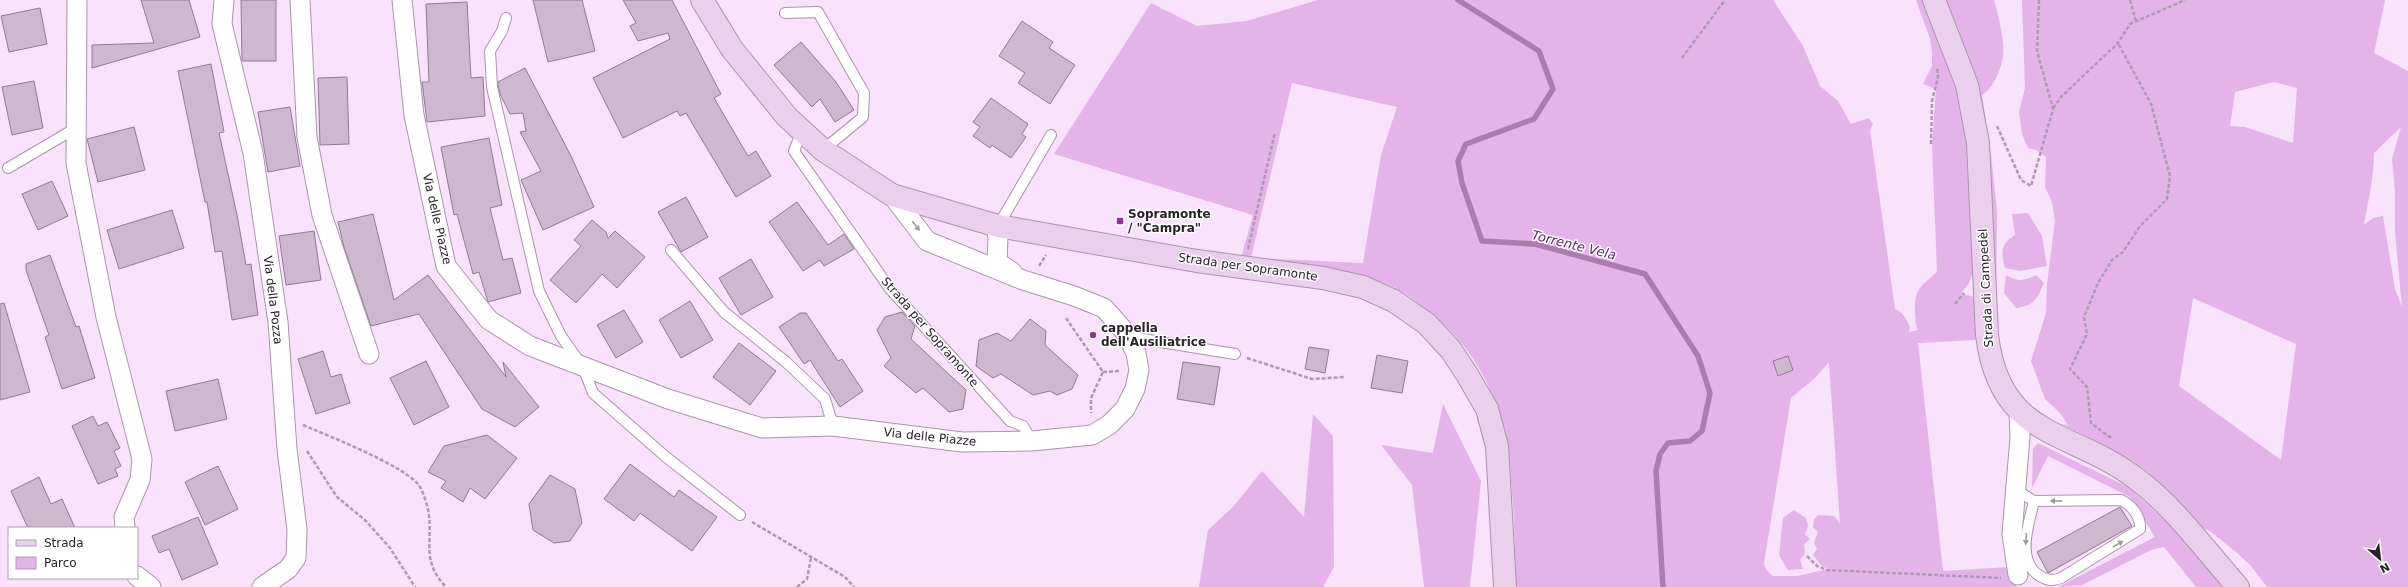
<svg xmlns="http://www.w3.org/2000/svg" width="2408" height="587" viewBox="0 0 2408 587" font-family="'DejaVu Sans',sans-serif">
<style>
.green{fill:#e4b3e9;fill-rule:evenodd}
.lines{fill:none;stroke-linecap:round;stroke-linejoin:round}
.stream{stroke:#ac7cb1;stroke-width:5.5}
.building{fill:#ceb8d0;stroke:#907b92}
.lane-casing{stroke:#aa95ac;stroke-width:12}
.street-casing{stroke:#aa95ac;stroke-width:21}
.secondary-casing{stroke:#aa95ac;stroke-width:24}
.path{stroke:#ad9caf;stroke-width:2.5;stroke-dasharray:4 2;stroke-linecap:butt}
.lane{stroke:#fff;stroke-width:10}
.street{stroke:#fff;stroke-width:19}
.secondary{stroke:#ebd0ee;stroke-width:22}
.oneway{fill:#9f9b9f}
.poi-dot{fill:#91339c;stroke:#fff;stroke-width:1.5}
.labels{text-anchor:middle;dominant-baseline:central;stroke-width:3;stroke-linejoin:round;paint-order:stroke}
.poi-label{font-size:12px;font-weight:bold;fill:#29212a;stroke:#fff;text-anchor:start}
.street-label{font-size:12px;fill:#29212a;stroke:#fff}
.water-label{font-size:13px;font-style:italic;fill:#63286a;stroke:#fff}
</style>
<rect width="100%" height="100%" fill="#f9e2fb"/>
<path class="green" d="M1318 0H1773L1803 46 1820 86 1838 101 1851 124 1869 118 1873 124 1870 130 1895 309C1902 311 1907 320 1910 327L1909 332 1918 330C1915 324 1916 321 1915 315 1914 289 1919 288 1937 272L1932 146 1936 89 1923 84 1932 66V53L1930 39 1916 0H1923C1934 28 1949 56 1956 85 1972 145 1971 207 1974 269L1969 283 1961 293 1977 298 1975 340 1918 343 1943 571 2009 567 2016 587H1516C1512 486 1519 381 1429 312 1417 302 1404 291 1389 285 1342 267 1291 264 1241 258L1253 215 1054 154 1151 3 1197 26 1247 21ZM1292 83 1397 107 1381 155 1363 263 1251 258ZM1829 362 1840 524 1834 516 1818 515 1814 519 1813 527 1818 532 1814 543 1817 549 1813 555 1821 565 1828 569 1797 576H1773L1766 570 1764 563 1791 398 1815 378Z
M1945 0H1994C1998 14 2005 41 2003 55 2002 68 1993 89 1982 95L1991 155 1997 211 1996 311Z
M2022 0H2385L2374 53 2408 71V587H2267L2251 566 2236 552 2211 532 2196 524 2148 472 2133 461 2062 424 2068 425 2060 413 2045 399 2031 361 2046 313 2047 284 2055 221 2052 202 2045 187 2046 157 2036 150 2028 148 2022 134 2019 112 2025 88ZM2274 82 2297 88 2293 143 2245 127 2230 126 2235 92ZM2401 127 2392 159 2395 191V232L2402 307 2395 289 2383 216 2373 218 2364 225C2368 201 2374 177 2374 153ZM2193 298 2296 344 2281 460 2179 386Z
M2028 213 2042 236 2047 266 2020 271 2005 268C2001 253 2000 244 2015 235L2012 214Z
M2006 275C2018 282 2023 281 2036 275L2044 283C2036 300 2035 305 2016 308L2004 293Z
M1443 404 1481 481 1470 587H1424L1412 485 1381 445 1433 453Z
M1313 414 1333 436 1334 567 1323 587H1199L1208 530 1233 507 1262 471 1304 517Z
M2038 443 2128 487 2179 533 2225 587H2196L2164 547 2151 550 2082 585 2058 587 2155 537 2130 497 2048 456 2032 488 2033 449Z
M1794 510 1806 518 1808 526 1805 534 1810 539 1804 544 1805 553 1800 560 1803 569 1788 570 1779 555 1783 518Z"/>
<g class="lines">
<path class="stream" d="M1458 0 1539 51 1553 89 1534 119 1466 144 1458 161 1462 183 1482 241 1535 244 1645 274 1698 356 1710 393 1702 431 1690 441 1668 443 1660 454 1656 471 1663 587"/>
</g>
<path class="building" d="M141 0H189L200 37 92 68V45L154 43Z
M241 0H276V61H242Z
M533 0H582L595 51 548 62Z
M623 0H672L721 94 714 98 748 156 756 151 771 176 736 197 686 113 680 116 677 111 623 138 593 78 670 39 668 33 638 41 630 26 636 23Z
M467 2 471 78 483 77 485 116 427 122 422 82H429L426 4Z
M40 8 47 44 9 52 1 16Z
M1022 21 1053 42 1049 48 1075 65 1050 104 1018 83 1025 73 999 56Z
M801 42 836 82 854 110 835 122 820 99 812 107 774 65Z
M211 64 224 132 219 133 237 215 246 265 251 264 258 315 232 320 222 251 215 252 207 202H205L178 71Z
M525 68 571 156 594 207 543 230 521 180 541 171 520 132 526 131 523 113 510 114 501 96 498 86V82Z
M347 77 349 144 320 145 318 78Z
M34 81 43 128 12 135 2 87Z
M991 98 1028 124 1022 134 1026 137 1011 158 992 145 990 148 973 136 980 127 973 122Z
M290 107 300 166 268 172 258 112Z
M134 127 145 170 98 182 87 139Z
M489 138 502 205 490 208 503 260 512 258 521 293 488 302 479 272 473 274 457 214 454 215 441 147Z
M52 181 68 216 38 230 22 194Z
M686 197 708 237 681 252 658 212Z
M797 202 828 245 844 234 854 249 824 266 820 260 803 271 769 222Z
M172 210 184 248 119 269 107 230Z
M373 214 394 300 428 275 506 377 503 362 539 407 515 427 482 409 419 314 371 326 344 247 338 222Z
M592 220 606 232 608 238 615 231 645 257 617 288 602 274 576 303 550 280 581 246 574 240Z
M314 231 321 280 286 285 279 236Z
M50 255 76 327 79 326 95 378 62 389 45 337 49 335 26 270V264Z
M751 259 773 297 741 315 719 278Z
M690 301 713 340 681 358 659 320Z
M4 303 30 392 0 400V304Z
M624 310 643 342 616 358 597 325Z
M902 312 915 326 911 339 966 390 963 409 949 412 923 388 916 393 884 366 891 358 877 330 885 317Z
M800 313H806L838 361 842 359 863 391 840 407 810 360 804 364 779 327Z
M1030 319 1046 331 1045 345 1078 375 1072 389 1057 395 1050 391 1033 395 1001 374 993 378 976 366 979 340 997 333 1011 341Z
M739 343 776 371 750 405 713 377Z
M1309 347 1329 350 1325 373 1305 369Z
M323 351 331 377 341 374 350 403 316 414 298 359Z
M1377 355 1408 361 1402 393 1371 388Z
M1788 356 1793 370 1778 376 1773 361Z
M426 361 449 407 414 425 390 378Z
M1183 362 1220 367 1214 405 1177 399Z
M218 379 227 419 175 431 166 391Z
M93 416 98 426 107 422 120 448 114 451 121 466 115 469 118 476 98 484 72 426Z
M487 435 517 458 485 499 470 488 463 502 441 488 446 481 428 472 444 446Z
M630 464 674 497 679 490 717 517 692 551 640 513 634 521 604 499Z
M218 466 238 509 205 525 185 482Z
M550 475 575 489 582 523 570 541 554 543 533 530 529 504Z
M39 477 51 504 62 499 75 528H28L11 491Z
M2120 507 2132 526 2048 573 2037 552Z
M198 517 218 564 182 580 169 549 159 553 152 536Z"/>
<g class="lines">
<g class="lane-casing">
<path id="lane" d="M785 13 818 12 864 93 863 117 823 150
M506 18 502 31 490 51 492 87 539 291 561 336 583 367 593 393 666 457 740 515
M802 131 794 151 890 289 1010 421 1023 426 1032 441
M8 168 76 128
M998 226 1051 135
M671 250 724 312 786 362 825 399 833 426
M1127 334 1142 339 1235 354
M2016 490 2034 501 2121 500C2132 505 2141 517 2140 529L2061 578C2053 581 2048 581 2040 576 2015 561 2029 523 2034 501"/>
</g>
<g class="street-casing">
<path id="street" d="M77 0 76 163 106 317 142 459 140 480 124 517 125 528
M224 0 222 24 253 153 278 322 287 449 297 529 296 558 288 569 262 587
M300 0 307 137 322 215 369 354
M402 0 414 115 446 266 489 320 530 346 668 399 762 428 833 426 962 442 1032 441 1092 435 1109 425 1125 409 1135 389 1139 370 1136 353 1127 334 1104 308 1074 296 1023 280 927 241 892 195
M995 225 998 237 997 262 1012 272
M2018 575 2012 534 2020 437 2019 411
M137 576 151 587"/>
</g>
<g class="secondary-casing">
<path id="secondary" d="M702 0 732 49 787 117 823 150 892 195 998 226 1197 261 1323 278 1363 287 1394 301 1427 324 1451 350 1468 376 1487 409 1497 446 1505 587
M1934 0 1967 85 1978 143 1987 335C2000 441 2071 428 2138 480 2176 509 2206 551 2238 587"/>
</g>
<path class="path" d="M2130 0 2136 22
M1682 58 1725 0
M2053 108 2061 97 2118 43 2130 24 2185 0
M1997 126 2021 180 2031 186 2053 109 2037 51 2039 0
M1931 144 1932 101 1938 77 1937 67
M1248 249 1275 132
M1039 266 1046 255
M1955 304 1964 293
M1066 318 1103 372 1091 398V413
M1247 358 1312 379 1344 377
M1103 372 1121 371
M303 425C329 436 402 465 418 484 423 490 428 507 429 515 432 544 422 562 446 587
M2111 438 2091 423 2087 387 2070 369 2087 334 2084 317 2098 283 2112 260 2123 252 2140 226 2167 199 2170 176 2151 104 2118 43
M307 451 337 497 365 520 390 548 415 587
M752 522 845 577 854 587
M1807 556 1817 566 1827 570 2001 578
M797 587 807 579 811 558"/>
<use href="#lane" class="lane"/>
<use href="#street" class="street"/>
<use href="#secondary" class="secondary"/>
</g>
<defs><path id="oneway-solid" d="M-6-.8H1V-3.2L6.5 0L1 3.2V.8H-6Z"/></defs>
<g class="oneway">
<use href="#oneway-solid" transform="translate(916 226) rotate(53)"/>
<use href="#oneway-solid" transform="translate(2056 501) rotate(179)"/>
<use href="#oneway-solid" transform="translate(2026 539) rotate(94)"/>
<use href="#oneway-solid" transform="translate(2118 544) rotate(-30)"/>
</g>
<g class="poi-dot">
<rect x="1116" y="217" width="8" height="8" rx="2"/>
<circle cx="1093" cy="335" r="4"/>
</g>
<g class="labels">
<g class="poi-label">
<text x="1128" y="214">Sopramonte<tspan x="1128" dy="14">/ "Campra"</tspan></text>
<text x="1101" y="328">cappella<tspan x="1101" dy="14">dell'Ausiliatrice</tspan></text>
</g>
<g class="street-label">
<text transform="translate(437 219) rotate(77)">Via delle Piazze</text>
<text transform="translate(1248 267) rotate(8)">Strada per Sopramonte</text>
<text transform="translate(1986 288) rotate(-93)">Strada di Campedèl</text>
<text transform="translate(273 300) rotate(83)">Via della Pozza</text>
<text transform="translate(930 332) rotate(49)">Strada per Sopramonte</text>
<text transform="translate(930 437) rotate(6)">Via delle Piazze</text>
</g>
<g class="water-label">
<text transform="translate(1574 245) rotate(14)">Torrente Vela</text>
</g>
</g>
<rect x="8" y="527" width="130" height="52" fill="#ffffff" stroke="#a9a6aa"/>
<rect x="16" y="540" width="20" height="6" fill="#ebd0ee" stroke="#a9a6aa"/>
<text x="44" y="547" font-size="12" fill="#29212a">Strada</text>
<rect x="16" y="557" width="20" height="12" fill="#e4b3e9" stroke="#a9a6aa"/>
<text x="44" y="567" font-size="12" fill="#29212a">Parco</text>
<g transform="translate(2380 559) rotate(152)" stroke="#ffffff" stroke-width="3" paint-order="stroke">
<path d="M0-3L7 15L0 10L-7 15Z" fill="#29212a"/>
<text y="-6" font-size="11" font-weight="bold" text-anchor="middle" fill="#29212a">N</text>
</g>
</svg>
